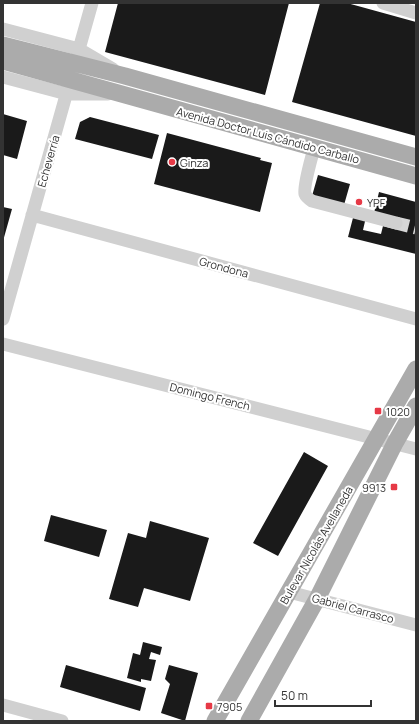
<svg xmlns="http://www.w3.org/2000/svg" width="419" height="724" viewBox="0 0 419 724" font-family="Manrope,sans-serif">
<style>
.building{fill:#1a1a1a}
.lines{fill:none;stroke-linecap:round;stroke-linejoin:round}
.minor-tunnel{stroke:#d6d6d6;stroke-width:13;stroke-dasharray:13 6;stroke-linecap:butt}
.minor{stroke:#d0d0d0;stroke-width:13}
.major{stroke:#ababab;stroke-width:17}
.poi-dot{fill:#e63946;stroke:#fff;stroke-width:1.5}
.labels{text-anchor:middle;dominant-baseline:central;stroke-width:4;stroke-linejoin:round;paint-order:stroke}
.street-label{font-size:11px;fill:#333;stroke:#fff}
.poi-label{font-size:11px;fill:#333;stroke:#fff;text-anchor:start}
</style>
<rect width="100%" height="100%" fill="#fff"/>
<path class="building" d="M118 3H289L265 95 105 52Z
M320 3H347L416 22V136L292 102Z
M3 114 27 121 17 159 3 155Z
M90 117 159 135 152 159 75 139 80 122Z
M167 133 261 158 260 160 272 163 260 212 154 184Z
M318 175 350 184 344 205 312 196Z
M379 192 416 202V254L348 237 354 214 366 217 363 230 381 234 383 226 394 229 397 219 374 213Z
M3 207 12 209 3 241Z
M304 452 328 466 278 556 253 543Z
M51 515 107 530 99 557 44 541Z
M150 521 209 538 190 601 144 588 138 607 109 599 128 533 146 538Z
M143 642 162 647 160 655 151 652 149 659 156 660 151 681 141 679V682L127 678 133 653 140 655Z
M66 665 146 688 140 711 60 687Z
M169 665 198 673 185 721 161 713 170 684 165 679Z"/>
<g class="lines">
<path class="minor-tunnel" d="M396 223 416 228"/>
<path class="minor" d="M383 3 416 13
M3 29 79 49 113 69
M3 77 67 94H108
M314 148C312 157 303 186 305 194 306 197 309 199 312 201L396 223
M32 215 416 319
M3 319 92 3
M3 344 416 449
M289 592 416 625
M3 705 62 721"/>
<path class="major" d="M3 45 125 76 416 157
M3 61 416 176
M215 721 416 369
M249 721 317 599 395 443 416 406"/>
</g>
<g class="poi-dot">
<circle cx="172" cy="162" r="4"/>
<circle cx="359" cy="202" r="4"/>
<rect x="374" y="407" width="8" height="8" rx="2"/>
<rect x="390" y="483" width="8" height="8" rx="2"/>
<rect x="205" y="702" width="8" height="8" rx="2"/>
</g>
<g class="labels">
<g class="street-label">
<text transform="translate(268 135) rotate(15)">Avenida Doctor Luis Cándido Carballo</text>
<text transform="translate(48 161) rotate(-74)">Echeverría</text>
<text transform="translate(224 267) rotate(15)">Grondona</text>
<text transform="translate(210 396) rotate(14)">Domingo French</text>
<text transform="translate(316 545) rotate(-60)">Bulevar Nicolás Avellaneda</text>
<text transform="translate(353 608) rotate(15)">Gabriel Carrasco</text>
</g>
<g class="poi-label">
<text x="180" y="162">Ginza</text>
<text x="367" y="202">YPF</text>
<text x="386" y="411">1020</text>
<text x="386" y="487" text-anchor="end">9913</text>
<text x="217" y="706">7905</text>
</g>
</g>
<rect width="419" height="724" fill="none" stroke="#333333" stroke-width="8"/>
<path d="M275 700v6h96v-6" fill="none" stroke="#333333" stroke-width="2"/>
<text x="281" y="700" font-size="12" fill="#333333" stroke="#ffffff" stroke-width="3" paint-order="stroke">50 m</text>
</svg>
